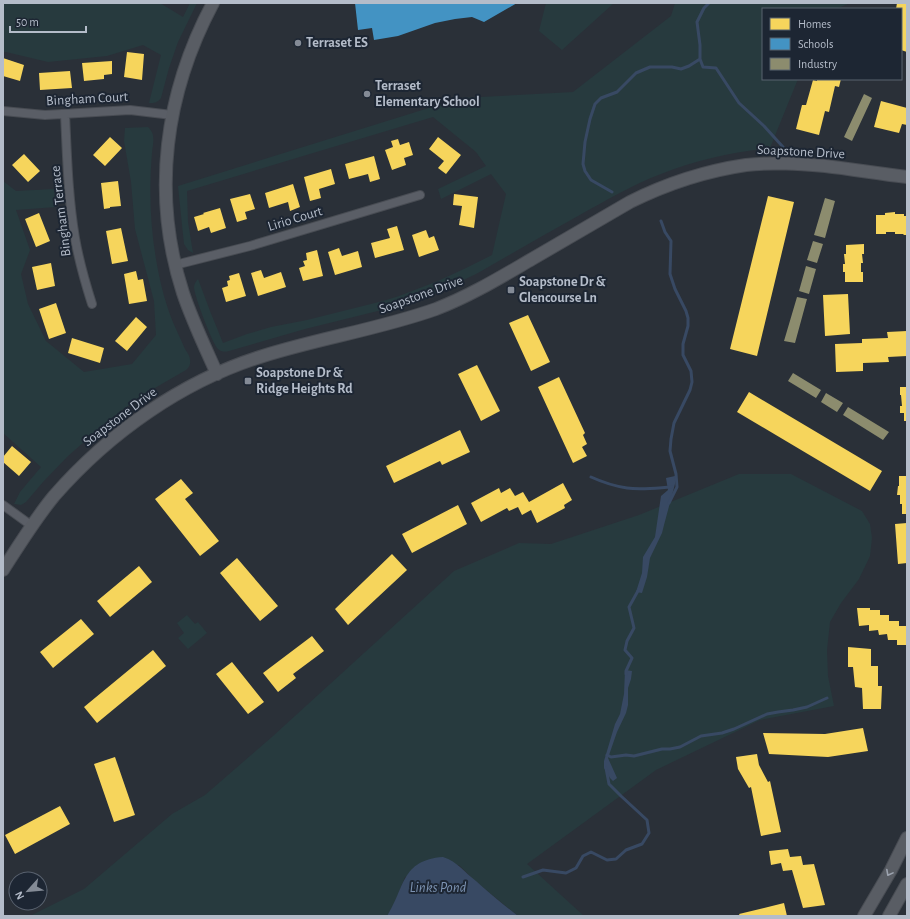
<svg xmlns="http://www.w3.org/2000/svg" width="910" height="919" viewBox="0 0 910 919" font-family="'Alegreya Sans',sans-serif">
<style>
.green{fill:#273a3e}
.water{fill:#384963}
.homes{fill:#f6d55c}
.schools{fill:#4393c3}
.industry{fill:#8c8c6e}
.lines{fill:none;stroke-linecap:round;stroke-linejoin:round}
.stream{stroke:#384963;stroke-width:3}
.street-casing{stroke:#484c53;stroke-width:10}
.secondary-casing{stroke:#484c53;stroke-width:14}
.street{stroke:#5a5e66;stroke-width:8}
.secondary{stroke:#595d64;stroke-width:12}
.oneway{stroke:#9da4b0}
.poi-dot{fill:#848b96;stroke:#1d2633;stroke-width:1.5}
.labels{text-anchor:middle;dominant-baseline:central;stroke-width:4;stroke-linejoin:round;paint-order:stroke}
.poi-label{font-size:14px;font-weight:bold;fill:#b4bcc9;stroke:#1d2633;text-anchor:start}
.street-label{font-size:14px;fill:#b4bcc9;stroke:#1d2633}
.water-label{font-size:15px;font-style:italic;fill:#7c92b1;stroke:#1d2633}
</style>
<rect width="100%" height="100%" fill="#2a3038"/>
<path class="green" d="M3 3H160L183 17 190 3H197L178 42 169 68 161 98C157 103 154 103 149 103L161 55 143 45 107 56 48 62 6 52H3Z
M546 3H614L562 50 539 31Z
M675 3H850L836 9H763V79H798L770 148C733 152 696 160 661 174 632 185 605 201 578 216 544 235 511 254 478 273L437 293 398 306 305 329 229 351C225 352 221 352 218 349 212 343 194 295 194 287 194 284 196 281 198 279L210 311 223 343 247 334 271 327 307 320 383 301 399 296 438 281 466 268 492 255 506 194 491 174 441 199 438 189 486 166 476 152 433 117 187 191 188 222 193 253 188 250 184 244 178 186 461 98 573 92 671 16Z
M148 127C156 134 153 143 152 153 149 188 150 224 156 259 160 283 166 307 176 329 179 336 182 342 185 349 187 352 190 356 190 360 191 364 189 368 186 370L141 396 108 421 68 456 43 482 26 502 21 505 15 504H14L20 492 41 467 3 433V181L16 191 54 189 56 207 16 210 30 250 21 274 28 304 46 341 84 372 132 364 156 335 154 301 135 229 131 182 124 141 125 128Z
M739 474H791L862 511 870 524 872 538 870 556 859 579 841 603 830 622 827 650 828 676 834 706 760 720 656 770 527 864 584 916H518L474 880 459 865 405 877 393 907 387 916H30L84 889 172 814 205 795 273 736 454 571 519 543 551 544 639 515Z
M187 615 195 624 198 622 207 633 188 649 178 638 184 633 177 623Z"/>
<path class="water" d="M675 476V484L664 525 662 533 650 558 647 577 642 593 636 592 642 573 643 557 655 537 661 496 668 490 666 478Z
M625 670 632 671 631 679 628 688V705L626 713 617 732 608 758 617 778 613 781 610 778 604 768V761L615 724 620 714 624 694Z
M443 857C458 862 464 872 476 881 489 893 504 905 518 916H387C405 888 401 860 443 857Z"/>
<path class="homes" d="M897 3H907V52L901 50V9H896Z
M127 52 144 54 142 80 124 77Z
M3 58 24 65 20 81 3 76Z
M112 61V74L104 75V79L84 81 82 63Z
M70 71 72 88 40 90 39 73Z
M817 79H841L839 87 835 86 829 112 825 111 819 135 796 129 802 105H806L813 80 817 81Z
M881 101 907 108V125L902 124 899 133 874 127Z
M110 137 122 148 105 166 93 155Z
M438 137 461 155 446 174 438 168 444 161 429 149Z
M398 139 400 145 409 142 413 155 404 158 406 165 392 170 385 150 393 147 391 141Z
M24 154 40 171 28 182 12 165Z
M374 156 380 179 370 182 368 174 349 179 345 164Z
M331 169 335 184 319 189 321 198 310 201 304 177Z
M118 181 121 206 110 207V208L104 209 101 183Z
M293 184 300 207 290 211 288 202 269 208 265 193Z
M250 194 255 209 245 212 247 219 237 222 230 199Z
M454 194 478 197 474 228 459 225 462 206 453 205Z
M768 196 794 202 757 356 730 349Z
M220 208 226 228 211 233 209 227 198 231 194 217 204 214 203 213Z
M895 212V214H904V216H907V235H904L903 234H895V232H886V234H876V215H885V213Z
M39 213 50 241 36 247 25 219Z
M397 226 404 250 375 258 371 243 390 238 387 229Z
M121 228 128 261 112 264 106 231Z
M426 230 429 238 434 236 439 250 419 257 412 235Z
M864 244V254H862L863 263H861V272H863V282H845V272H843V264H845L844 254H846V245Z
M339 248 342 256 358 251 362 267 335 275 328 252Z
M317 250 323 276 303 281 299 268 305 266 303 261 307 260 306 253Z
M51 263 55 286 37 290 32 267Z
M261 270 264 278 281 272 286 287 258 296 251 273Z
M136 271 138 280 143 279 147 301 129 304 124 274Z
M239 273 246 296 226 302 222 288 228 286 227 281 230 280 229 276Z
M848 294 850 334 825 336 823 295Z
M56 303 66 333 49 339 39 309Z
M528 315 550 362 531 371 509 323Z
M136 317 147 327 127 351 115 341Z
M907 331V356L888 357 889 362 863 363V371L836 372 835 344 862 343V339L888 338 887 332Z
M72 338 104 348 100 363 68 353Z
M477 365 500 411 481 421 458 374Z
M559 377 585 433 583 435 587 444 582 447 587 456 573 463 538 387Z
M900 387H907V421H904V413H900V406H902L901 395H900Z
M749 392 882 471 870 491 737 412Z
M460 430 470 452 442 465 440 461 394 483 386 466Z
M12 446 31 462 19 476 3 462V457Z
M899 476H907V514H902V504H900V495H897L898 486H899Z
M181 479 193 493 185 499 219 541 200 556 155 499Z
M563 483 572 500 564 505 565 508 537 523 531 510 522 515 518 507 509 511 507 508 481 522 471 503 499 488 501 493 510 488 515 496 523 492 529 502Z
M458 505 467 524 412 553 402 534Z
M907 523V563L898 564 895 524Z
M392 554 407 570 348 625 335 609Z
M237 558 278 606 260 621 220 573Z
M139 566 152 582 110 617 97 601Z
M857 608H870V610H880V615H889V621H899V626H906L907 645H897V640H888L887 634 879 635 878 630 869 631V625L859 626Z
M81 619 94 634 53 668 40 652Z
M312 636 324 651 293 674 296 678 278 692 263 673Z
M848 647 871 649V666H878V686H882L881 709H863L862 688 855 687 853 667H848Z
M153 650 166 666 97 723 84 707Z
M232 662 264 702 248 714 216 674Z
M863 728 868 751 828 757 769 754 763 733 825 734Z
M757 754 759 765 768 782 770 781 781 832 761 836 751 787 749 788 738 769 736 757Z
M115 757 135 815 114 822 94 764Z
M60 806 70 824 15 854 5 835Z
M788 849 790 857 801 856 803 865 814 864 825 905 803 908 792 870 783 871 781 863 771 865 769 851Z
M784 903 787 916H740L739 914Z"/>
<path class="schools" d="M355 3H517L484 22 472 17 455 19 435 23 398 36 374 40 372 28 358 30Z"/>
<path class="industry" d="M864 94 872 98 852 141 844 137Z
M825 198 835 201 825 238 814 235Z
M813 241 823 244 817 263 807 260Z
M806 266 816 269 809 294 799 291Z
M797 297 807 299 795 343 784 341Z
M793 373 821 390 816 398 788 381Z
M826 393 843 403 837 412 821 402Z
M848 407 889 432 883 440 843 415Z"/>
<g class="lines">
<path class="stream" d="M709 3 704 8 697 22 700 45V59L703 67 716 68 739 103 764 126 783 147
M612 192 591 180 585 171 583 164 585 142 590 119 595 104 601 98 617 92 636 73 650 67H672L681 69 689 66 700 59
M661 221 665 232 671 241 670 274 675 289 686 311 688 318V326L683 344V355L691 371 692 382 690 390 674 423 671 439 670 451 676 474 677 487 669 503
M591 477C602 482 614 486 627 488 641 490 656 488 671 487
M626 674V671L632 658 625 650 627 641 634 628 629 607 639 589
M607 755 611 757 626 755 634 756 662 749H670L680 747 701 736 722 733 734 729 767 714 778 712 793 710 807 707 827 698
M523 877 543 870 566 873 576 868 583 856 591 852 607 860 616 859 626 850 642 844 649 833 647 820 621 796 609 784 606 768"/>
<g class="street-casing">
<path id="street" d="M3 111 45 115 130 110 172 115
M65 114C67 155 68 197 75 238 79 261 85 282 92 304
M175 265 250 246 420 195
M3 505 32 526"/>
</g>
<g class="secondary-casing">
<path id="secondary" d="M213 3C165 93 151 194 183 293 192 320 205 347 217 374
M3 570C19 545 35 519 54 496 109 433 182 381 263 356 320 338 380 329 436 309 470 296 501 277 532 259 565 240 597 221 630 202 666 184 705 171 746 165 772 162 799 164 825 166 852 169 880 174 907 177
M864 916 891 870 907 838
M889 916 907 884"/>
</g>
<use href="#street" class="street"/>
<use href="#secondary" class="secondary"/>
</g>
<defs><path id="oneway-chevron" d="M-2-3.5L2.5 0L-2 3.5" fill="none" stroke-width="1.6" stroke-linecap="round" stroke-linejoin="round"/></defs>
<use class="oneway" href="#oneway-chevron" transform="translate(889 873) rotate(118)"/>
<g class="poi-dot">
<circle cx="298" cy="43" r="4"/>
<circle cx="367" cy="94" r="4"/>
<rect x="507" y="286" width="8" height="8" rx="2"/>
<rect x="244" y="377" width="8" height="8" rx="2"/>
</g>
<g class="labels">
<g class="poi-label">
<text x="306" y="43">Terraset ES</text>
<text x="375" y="86">Terraset<tspan x="375" dy="16">Elementary School</tspan></text>
<text x="519" y="282">Soapstone Dr &amp;<tspan x="519" dy="16">Glencourse Ln</tspan></text>
<text x="256" y="373">Soapstone Dr &amp;<tspan x="256" dy="16">Ridge Heights Rd</tspan></text>
</g>
<g class="street-label">
<text transform="translate(87 99) rotate(-3)">Bingham Court</text>
<text transform="translate(801 152) rotate(3)">Soapstone Drive</text>
<text transform="translate(61 211) rotate(-97)">Bingham Terrace</text>
<text transform="translate(295 219) rotate(-17)">Lirio Court</text>
<text transform="translate(421 295) rotate(-20)">Soapstone Drive</text>
<text transform="translate(120 417) rotate(-37)">Soapstone Drive</text>
</g>
<g class="water-label">
<text x="438" y="887">Links Pond</text>
</g>
</g>
<rect width="910" height="919" fill="none" stroke="#b4bcc9" stroke-width="8"/>
<rect x="762" y="8" width="140" height="72" fill="#1d2633" stroke="#59626f"/>
<rect x="770" y="18" width="20" height="12" fill="#f6d55c" stroke="#59626f"/>
<text x="798" y="28" font-size="12" fill="#b4bcc9">Homes</text>
<rect x="770" y="38" width="20" height="12" fill="#4393c3" stroke="#59626f"/>
<text x="798" y="48" font-size="12" fill="#b4bcc9">Schools</text>
<rect x="770" y="58" width="20" height="12" fill="#8c8c6e" stroke="#59626f"/>
<text x="798" y="68" font-size="12" fill="#b4bcc9">Industry</text>
<g transform="translate(28 891) rotate(243)"><circle r="19" fill="#1d2633" stroke="#59626f"/>
<path d="M0-3L7 15L0 10L-7 15Z" fill="#848b96"/>
<text y="-6" font-size="11" font-weight="bold" text-anchor="middle" fill="#b4bcc9">N</text>
</g>
<path d="M10 26v6h76v-6" fill="none" stroke="#b4bcc9" stroke-width="2"/>
<text x="16" y="26" font-size="12" fill="#b4bcc9" stroke="#1d2633" stroke-width="3" paint-order="stroke">50 m</text>
</svg>
